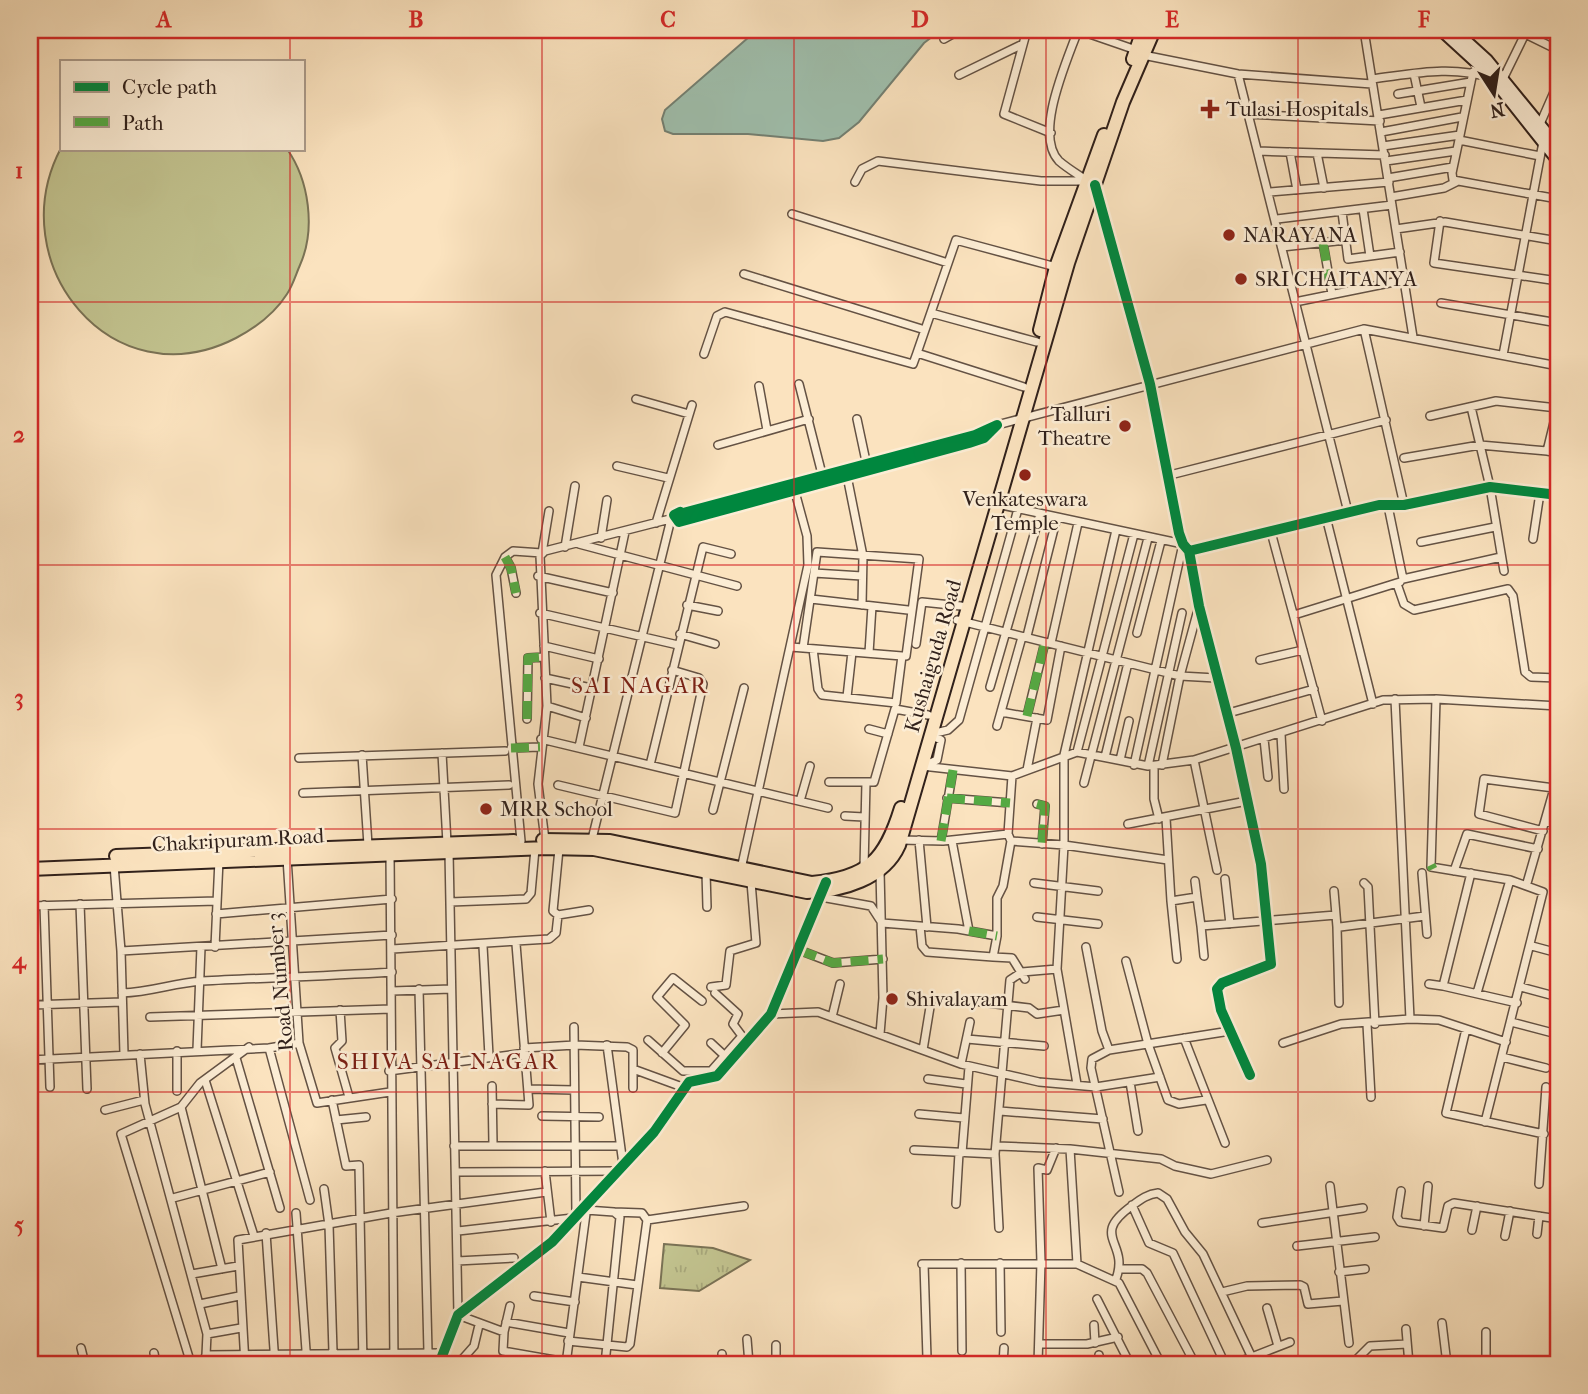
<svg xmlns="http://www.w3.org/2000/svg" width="1588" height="1394" viewBox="0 0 1588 1394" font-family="'IM FELL French Canon',serif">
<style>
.park{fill:url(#park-tufts);stroke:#7a7255;stroke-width:2}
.garden{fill:#c2c38f;stroke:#7a7255;stroke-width:2}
.water{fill:#9fbfad;stroke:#738073;stroke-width:2}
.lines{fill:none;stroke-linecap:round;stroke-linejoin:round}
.minor-casing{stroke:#645244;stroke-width:10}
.tertiary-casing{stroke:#645244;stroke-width:12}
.secondary-casing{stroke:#31211b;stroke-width:14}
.primary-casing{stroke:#31211b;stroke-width:16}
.minor{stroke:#fcedd5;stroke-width:7}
.tertiary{stroke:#fcedd5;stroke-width:9}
.secondary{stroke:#fcedd5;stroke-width:10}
.primary{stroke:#fbe3bf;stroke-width:12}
.quiet{stroke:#54aa43;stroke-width:9;stroke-dasharray:18 9;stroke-linecap:butt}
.cycleway-casing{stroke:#fcedd5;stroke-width:15}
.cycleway{stroke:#00873e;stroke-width:10}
.grid{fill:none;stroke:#d62828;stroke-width:2;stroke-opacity:0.55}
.poi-dot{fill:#8f2418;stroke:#fcedd5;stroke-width:2.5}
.labels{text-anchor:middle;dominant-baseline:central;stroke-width:5;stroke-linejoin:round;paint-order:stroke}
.poi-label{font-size:21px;fill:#31211b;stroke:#fcedd5;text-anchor:start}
.street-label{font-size:21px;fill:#31211b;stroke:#fcedd5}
.neighbourhood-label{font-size:23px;letter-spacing:2px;fill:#7a1f14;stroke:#fcedd5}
.neatline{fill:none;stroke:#d62828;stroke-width:2.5}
.grid-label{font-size:23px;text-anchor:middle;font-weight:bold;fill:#d62828}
</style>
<defs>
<pattern id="park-tufts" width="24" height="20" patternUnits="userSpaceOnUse" patternTransform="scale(1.75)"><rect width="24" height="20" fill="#c2c38f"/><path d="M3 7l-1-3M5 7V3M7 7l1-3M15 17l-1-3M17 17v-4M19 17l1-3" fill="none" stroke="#a7a77b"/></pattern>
</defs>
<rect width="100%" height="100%" fill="#fbe3bf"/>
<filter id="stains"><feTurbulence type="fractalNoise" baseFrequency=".00286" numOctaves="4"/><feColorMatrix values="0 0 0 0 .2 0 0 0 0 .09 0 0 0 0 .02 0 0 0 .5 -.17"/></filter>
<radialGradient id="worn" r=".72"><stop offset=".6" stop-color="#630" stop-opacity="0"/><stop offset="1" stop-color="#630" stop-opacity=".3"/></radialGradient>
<path class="park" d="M664 1244 713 1248 750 1260 699 1291 660 1288Z"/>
<path class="garden" d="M61 148 287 149C309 180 316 229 300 265 296 274 293 285 287 294 275 313 255 328 236 338 112 402 0 263 61 148Z"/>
<path class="water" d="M757 30H941L924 43 859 122 839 138 823 141 748 134H673L665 131 662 119 665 110Z"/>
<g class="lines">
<g class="minor-casing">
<path id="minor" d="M1027 30 1004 114 1051 133
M1078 30C1068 59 1033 134 1059 161 1067 168 1077 174 1086 180
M1078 30 1136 50
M1364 30 1413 337
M1517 30 1558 50
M944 39 960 30
M1143 55 1238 74 1372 84
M1473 72 1459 140 1540 156
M1238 74 1348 512
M1414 74 1421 107
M959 75 1023 44
M1372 79C1413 74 1451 65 1491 78
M1503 79 1527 30
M1398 94 1471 82
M1247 114 1380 121
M1379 115 1467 100
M1540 124 1558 83
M1381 132 1462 117
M1459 140 1452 173 1453 180 1558 199
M1383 146 1460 135
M1258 151 1385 155
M1290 152 1297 190
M1317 153 1324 188
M1386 161 1456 151
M1388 178 1453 167
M855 182 862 169 878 161 1041 181H1086
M1096 186 1150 384 1179 533 1183 544 1189 551 1379 505H1404L1490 487 1558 495
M1269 192 1389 182
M1391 197 1444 188 1456 182
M1363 209 1370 256
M1342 212 1348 259 1400 252
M792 214 948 263
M1277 219 1392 205
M1440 221 1434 263 1558 281
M1396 229 1445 222 1558 241
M1323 243 1332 294
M1282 247 1346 240
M744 274 925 330
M1295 302 1404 280
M1441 303 1558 323
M931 313 1037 342
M1364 329 1404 505
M704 354 717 316 725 312 913 364 917 353
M1503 355 1543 142
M799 384 823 478
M759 386 767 430
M1024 387 917 353 956 240 1056 267
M636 399 689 414
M1558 406 1547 451 1558 453
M1471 407 1490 487 1504 571
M1430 416 1496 401 1557 408
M857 419 867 466
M997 425 1364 329 1558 366
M718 445 809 419
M1404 458 1480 445 1547 451
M617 466 668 478
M1170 475 1386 420
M847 476 863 556 862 605
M997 504 1183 544 1134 765
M1388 506 1403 579 1501 557
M683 513 975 435 997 425 984 438 969 443 679 522 674 515 680 512 684 518
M1326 517 1373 704
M656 523 692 405
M1116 530 1064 755V845L1168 860
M1271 532 1322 721
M601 538 607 500
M1533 539 1540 493
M1421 542 1495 527
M579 544 737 586
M565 547 575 486
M1189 551 1199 606 1236 748 1261 864 1271 964 1222 983 1217 989 1221 1010 1250 1075
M505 557 511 568 516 593
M814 573 862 576
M538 576 613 593
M1397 584 1404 604 1414 610 1508 589 1513 596 1525 672 1531 677 1558 678
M811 599 908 610
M687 605 718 611
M540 613 678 645
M1294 615 1400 582
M957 620 1180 676 1216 678
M1137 633 1161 541
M680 634 715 644
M1051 643 1078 523
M916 644 922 602 961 606
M544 646 599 659
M791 647 902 656H906L919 559 817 552 803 648
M813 649 818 689 822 695 896 703 902 656
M869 653 872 606
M1260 660 1303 650
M545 678 591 688
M990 687 1040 514
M847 697 852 652
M1395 699 1410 1019
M1436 699 1431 867 1510 880 1543 892 1485 1122
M547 706 586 718
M1001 712 1047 720 1061 646
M1225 714 1314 689
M1027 716 1045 642
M527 719 528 658 544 657
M997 726 1022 637 1027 636 1057 517
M869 729 888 734
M931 734 948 730 959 720 1018 509
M1281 734 1284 789
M541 739 828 808
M1264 739 1268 777
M579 747 625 532
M511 748 540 747
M1077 752 1134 534
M442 753 447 843
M362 755 368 845
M1105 757 1128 663
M299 758 505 751
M1120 760 1129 721
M1194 760 1217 870
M650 765 703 547 731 554
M926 765 937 760 941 740 931 735
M1162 765 1180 676 1199 606
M922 766 1012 776 1008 834 1011 841 1064 845 1057 969 1077 1084
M1148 766 1182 613
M1154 766V799L1159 819
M1027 770 1037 718
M1012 776 1077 752 1148 766 1194 760 1383 700 1436 699 1558 706
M829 782H866
M1084 783 1148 538
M558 785 675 813 703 684 699 678 672 670
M303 793 509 785
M947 798 1010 803
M800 801 810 766
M1037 804 1045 806 1042 844
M713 810 744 688
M845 816 864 817
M1166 818 1171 901 1197 897 1201 926 1336 915 1337 927H1340L1425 916
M1546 821 1558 824
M1128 824 1247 801
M1543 831 1479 814 1484 779 1554 788
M592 839 671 519
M545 840 538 784 547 706 540 556 545 551 674 518
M901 840 943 841 1008 834
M919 840 927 927
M521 841 496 575 505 557 513 551 542 553 549 511
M941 841 953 770
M952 841 969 931
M1011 841 1003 886 997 898V936L993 957 1012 958 1025 979
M449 852 458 1315 504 1332 510 1306
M390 854 394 1364
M287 858 299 1043 317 1103 390 1092
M114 865 121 951 124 1054
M864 868 866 782H874L895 709 928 715
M741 869 808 565 807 536 794 488
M880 871 883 998 880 1034
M1454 871 1467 834 1538 849
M706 872 707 907
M1422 873 1427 934
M1225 879 1230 924
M1195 881 1197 897
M1034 883 1098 891
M1364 883 1368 887 1375 1024
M1527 883 1554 789 1556 705
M1334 891 1336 915
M821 897 871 906 882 923 958 929 997 936
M1171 901 1177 959
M450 902 526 899 531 893 535 849
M80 904 87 1089
M44 905 50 1087
M30 906 217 901
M216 914 392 899
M558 915 553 911 559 849
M1037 917 1098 924
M920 926 922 946 927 952 993 957
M1201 926 1204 956
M1337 927 1339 1003
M483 946 489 1056
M1532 946 1558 953
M215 947 219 860
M1086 947 1102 1031 1109 1050
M392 949 549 939 556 933 558 915 589 910
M799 950 833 963 883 959
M121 951 392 935
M1126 961 1148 1044 1168 1100 1179 1104 1206 1100
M1429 984 1443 986 1471 873
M1443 986 1517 1003
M711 987 726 985 730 951 756 943 751 882
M1521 987 1558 997
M419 989 428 1352
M392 991 451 989
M122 993C152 992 173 983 202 981 265 978 329 976 392 972
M1477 993 1510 880
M980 1002 1029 1008 1037 1014 1064 1010
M30 1005 122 1002
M340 1010 342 1041 335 1048 349 1097
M771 1014 818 1012 961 1064 1039 1082 1096 1087 1160 1077
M150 1017 391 1009
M832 1017 840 984
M1511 1022 1553 1033
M1367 1024 1371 1097
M574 1027 576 1215
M1466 1029 1446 1113 1544 1134
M1184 1038 1225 1143
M967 1039 1044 1046
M648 1040 683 1071H711L742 1036 733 1024 738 1014 715 993
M711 1043 725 1056
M1283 1043 1341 1024 1410 1019 1439 1020 1506 1042
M607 1045 623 1164
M269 1048 310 1200
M524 1048 575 1045 627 1047 633 1050V1069
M197 1050 201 947
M923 1050 931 1001
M177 1051V1091
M662 1053 685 1025 657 997 673 978 702 1001
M140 1054 145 1104 207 1334 206 1355 202 1364
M1502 1057 1546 1068
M236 1058 280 1208
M30 1060 269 1048 299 1043
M961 1064 970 1022
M389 1071 525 1053
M928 1079 966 1084
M205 1080 254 1236
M1130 1082 1138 1131
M492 1086 493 1144
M633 1088V1069L685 1088
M528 1089 574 1090
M332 1100 346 1166 359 1165 363 1364
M492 1104 529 1105 516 944
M181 1107 222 1269
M105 1110 144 1100
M1000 1111 1103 1119
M919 1114 964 1118
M542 1116 599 1117
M336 1120 366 1117
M454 1146H619
M997 1146 1070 1149 1161 1159 1175 1166 1211 1174 1267 1160
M914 1150 995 1154
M962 1153 969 1067
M545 1171 551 1222
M456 1172 617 1171
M1539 1184 1546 1087
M1330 1186 1349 1343
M324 1189 329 1225 333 1352
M1401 1191 1397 1217 1400 1222 1443 1228 1448 1206 1454 1203 1558 1219
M1119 1192 1091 1068 1092 1059 1109 1050 1230 1031
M173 1198 270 1172
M956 1204 959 1153
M1132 1205 1149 1243 1173 1253 1225 1364
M586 1210 614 1212 620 1217 605 1364
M296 1213 307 1364
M647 1220 744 1206
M1262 1223 1363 1208
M1424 1226 1428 1186
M999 1228 995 1154 1010 980 1022 972 1057 969
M1472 1230 1477 1206
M458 1231 573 1218
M266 1233 275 1364
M1537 1234 1539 1216
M1505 1236 1510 1211
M1297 1246 1375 1237
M457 1261 514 1258
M961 1263 962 1351
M1000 1263 1001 1332
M922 1264H1077L1070 1149
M924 1264 927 1358
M1077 1264 1119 1283 1161 1364
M1119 1269H1142L1147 1273 1195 1364
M1339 1272 1365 1269
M192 1274 238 1266
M578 1277 637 1285
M1116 1279C1130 1241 1088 1237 1133 1205 1141 1199 1148 1194 1158 1193L1167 1199 1185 1232 1203 1254 1255 1364
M1222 1292 1247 1286 1300 1285 1304 1287 1308 1304 1343 1301
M534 1296 575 1302
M1097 1299 1130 1364
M200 1304 239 1296
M1267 1308 1278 1346
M506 1322 569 1333
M1442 1323 1447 1364
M1094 1325 1095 1343
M1406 1329 1409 1364
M504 1332 503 1351 566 1362
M1486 1332V1364
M207 1334 241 1328
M747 1339 749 1364
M568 1341 627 1347 630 1344 647 1220 642 1213 614 1212
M1039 1344H1087L1118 1337
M776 1345V1364
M81 1348 85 1364
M154 1353 156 1364
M722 1354 723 1364
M206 1355 443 1353
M1099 1355 1101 1364
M464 1359 475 1364
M121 1361V1364
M191 1364 121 1134 181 1107 200 1083 249 1047
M245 1364 238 1240 391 1213 546 1192
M458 1364 474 1346 479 1325
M566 1364 587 1206
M1003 1364 1004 1348
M1038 1364 1041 1262 1038 1168 1047 1170 1056 1148
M1234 1364 1290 1342
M1352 1364 1370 1346 1407 1344"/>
</g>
<g class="tertiary-casing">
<path id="tertiary" d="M439 1364 458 1315 552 1242 654 1132 689 1082 717 1076 771 1014 825 887"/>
</g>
<g class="secondary-casing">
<path id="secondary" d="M1441 30 1489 74 1558 161
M1454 30 1487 60 1558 147"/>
</g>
<g class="primary-casing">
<path id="primary" d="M1133 59 1143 30
M1040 330 1056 267 1104 135
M543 840 610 841 812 883C868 878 885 860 901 808
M116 856 514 841
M30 869 547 848 594 849 807 892C842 891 884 879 899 845L1068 263 1123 102 1154 30"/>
</g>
<use href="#minor" class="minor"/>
<use href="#tertiary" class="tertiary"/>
<use href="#secondary" class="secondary"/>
<use href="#primary" class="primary"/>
<path class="quiet" d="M1323 243 1332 294
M505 557 511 568 516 593
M1027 716 1045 642
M527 719 528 658 544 657
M511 748 540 747
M947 798 1010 803
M1037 804 1045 806 1042 844
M941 841 953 770
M1431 865 1433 869
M969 931 997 936
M799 950 833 963 883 959"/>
<g class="cycleway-casing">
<path id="cycleway" d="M1095 185 1150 384 1179 533 1183 544 1189 551 1379 505H1404L1490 487 1558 495
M683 513 975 435 997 425 984 438 969 443 679 522 674 515 680 512 684 518
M1189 551 1199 606 1236 748 1261 864 1271 964 1222 983 1217 989 1221 1010 1250 1075
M439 1364 458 1315 552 1242 654 1132 689 1082 717 1076 771 1014 826 882"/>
</g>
<use href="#cycleway" class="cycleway"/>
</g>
<path class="grid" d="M290 30V61M542 30V1364M794 30V1364M1046 30V1364M1298 30V1364M290 149V1364M30 302H1558M30 565H1558M30 829H1558M30 1092H1558"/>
<g class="poi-dot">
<path d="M1206.5 98.5h7v7h7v7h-7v7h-7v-7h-7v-7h7z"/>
<circle cx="1229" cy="235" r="7"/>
<circle cx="1241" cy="279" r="7"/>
<circle cx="1125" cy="426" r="7"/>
<circle cx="1025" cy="475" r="7"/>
<circle cx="486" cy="809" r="7"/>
<circle cx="892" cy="999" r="7"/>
</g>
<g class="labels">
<g class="poi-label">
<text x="1226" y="109">Tulasi Hospitals</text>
<text x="1243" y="235">NARAYANA</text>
<text x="1255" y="279">SRI CHAITANYA</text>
<text x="1111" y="414" text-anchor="end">Talluri<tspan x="1111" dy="24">Theatre</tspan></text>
<text x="1025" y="499" text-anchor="middle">Venkateswara<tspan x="1025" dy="24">Temple</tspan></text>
<text x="500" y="809">MRR School</text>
<text x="906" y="999">Shivalayam</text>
</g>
<g class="street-label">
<text transform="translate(933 656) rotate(-74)">Kushaiguda Road</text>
<text transform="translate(238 840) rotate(-3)">Chakripuram Road</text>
<text transform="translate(280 982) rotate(-95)">Road Number 3</text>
</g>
<g class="neighbourhood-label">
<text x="640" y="685">SAI NAGAR</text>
<text x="448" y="1061">SHIVA SAI NAGAR</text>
</g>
</g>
<rect width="1588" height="1394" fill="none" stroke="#fbe3bf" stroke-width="77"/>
<rect x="60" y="60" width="245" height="91" fill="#fcedd5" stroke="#ab9b8b" stroke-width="2"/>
<rect x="74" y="82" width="35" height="10" fill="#00873e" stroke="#ab9b8b" stroke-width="2"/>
<text x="122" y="94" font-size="21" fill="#31211b">Cycle path</text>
<rect x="74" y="117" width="35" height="10" fill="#54aa43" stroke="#ab9b8b" stroke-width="2"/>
<text x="122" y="130" font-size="21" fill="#31211b">Path</text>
<g transform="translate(1494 94) rotate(168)" stroke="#fcedd5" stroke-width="5" paint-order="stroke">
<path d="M0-5L12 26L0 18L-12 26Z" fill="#31211b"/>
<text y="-10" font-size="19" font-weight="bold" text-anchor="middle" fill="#31211b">N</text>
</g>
<rect x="38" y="38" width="1512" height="1318" class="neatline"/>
<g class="grid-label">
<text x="164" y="27">A</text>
<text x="416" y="27">B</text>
<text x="668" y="27">C</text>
<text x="920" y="27">D</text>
<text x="1172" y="27">E</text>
<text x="1424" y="27">F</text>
<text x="19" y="178">1</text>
<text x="19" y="442">2</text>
<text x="19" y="705">3</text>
<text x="19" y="968">4</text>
<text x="19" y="1232">5</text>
</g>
<rect width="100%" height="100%" filter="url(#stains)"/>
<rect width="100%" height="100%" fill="url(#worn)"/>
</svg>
